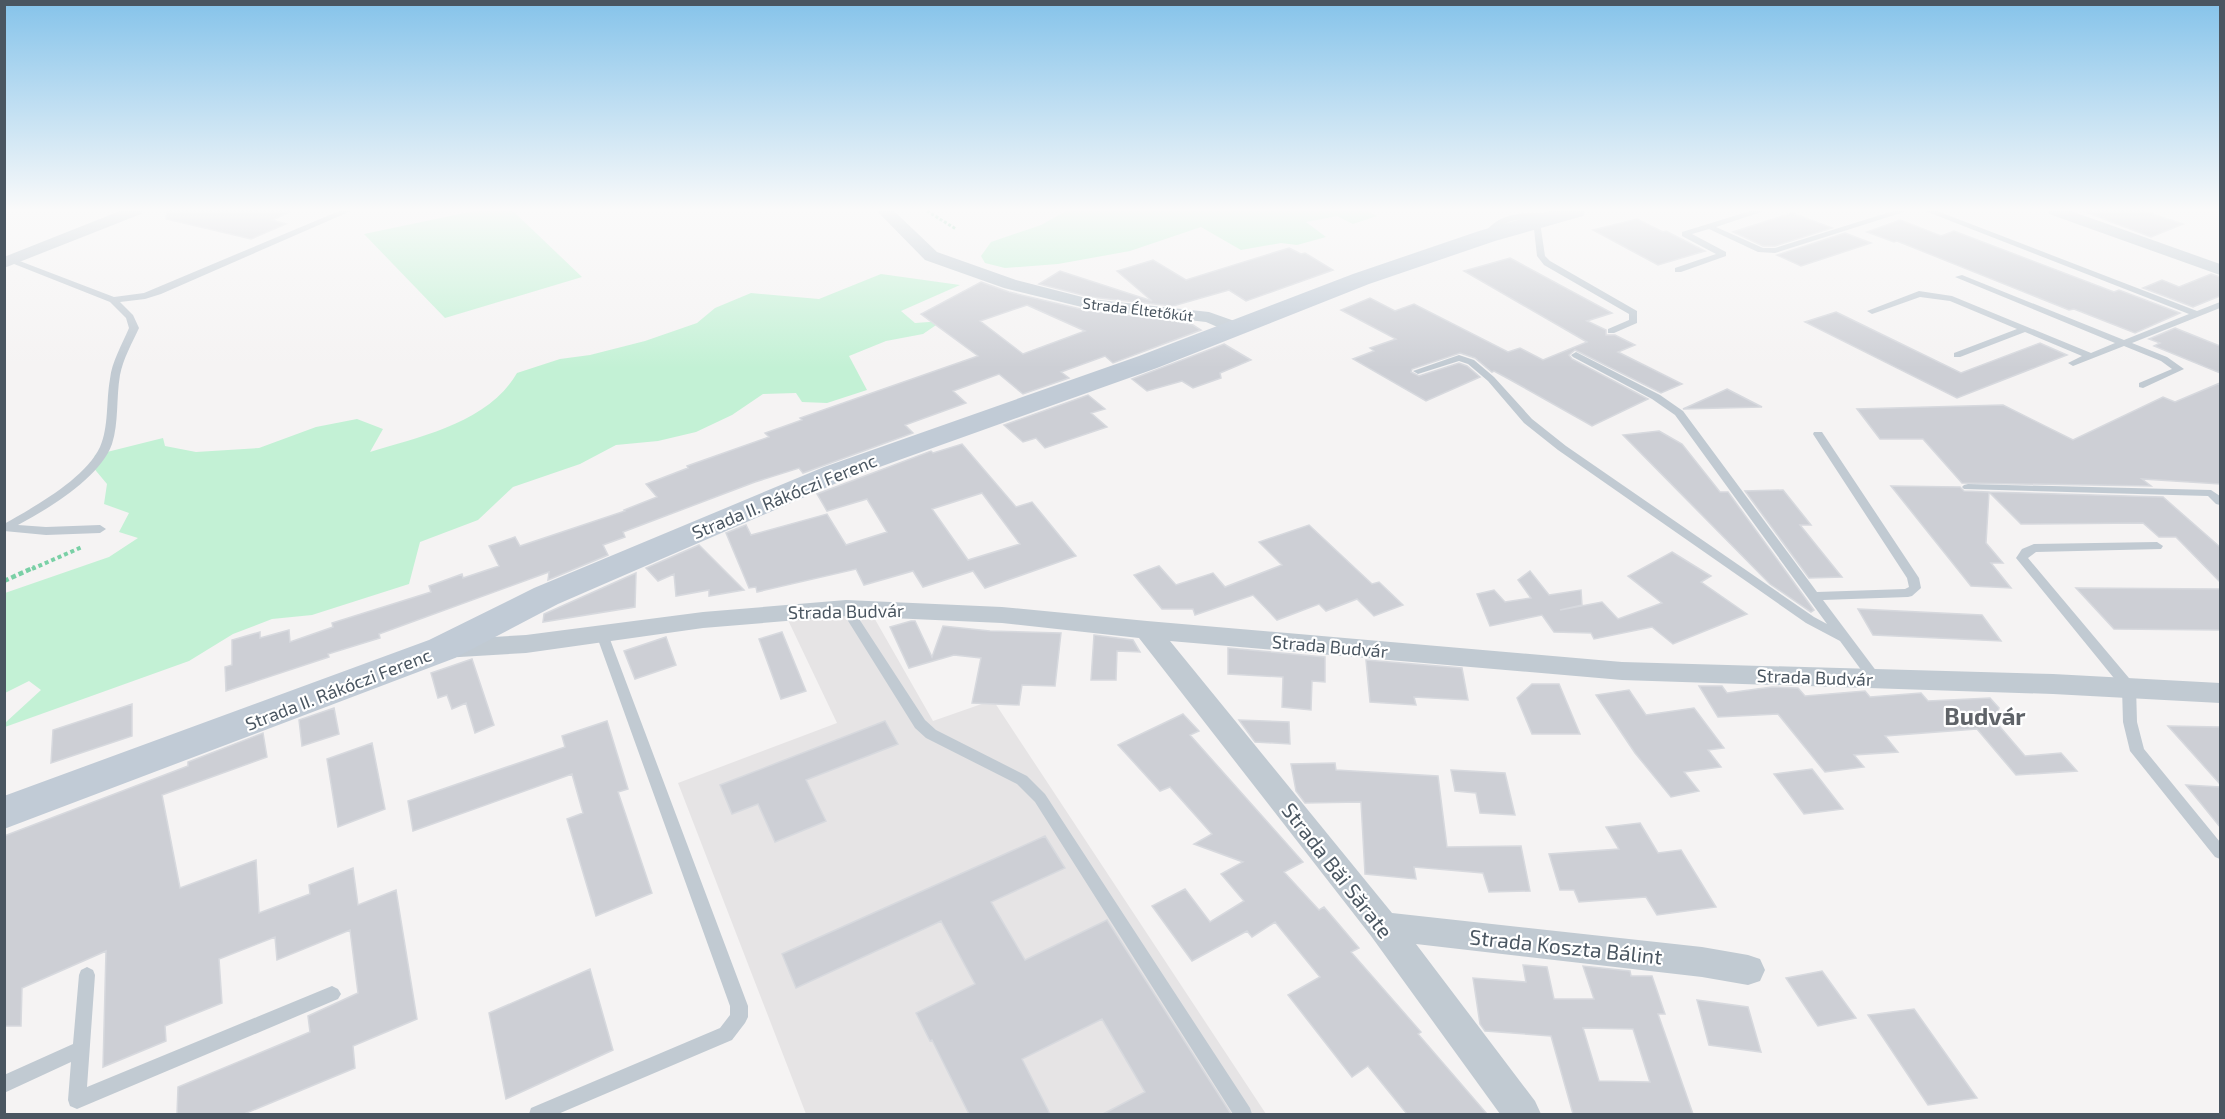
<svg xmlns="http://www.w3.org/2000/svg" width="2225" height="1119" viewBox="0 0 2225 1119" font-family="'Exo 2',sans-serif">
<style>
.education{fill:#e6e4e5}
.green{fill:#c3f1d5}
.building{fill:#cdcfd5;stroke:#d7d9de;stroke-width:1.5;fill-rule:evenodd}
.lines{fill:none;stroke-linecap:round;stroke-linejoin:round}
.path-far2{stroke:#7ad0a6;stroke-width:3;stroke-dasharray:3 2;stroke-linecap:butt}
.path-far1{stroke:#7ad0a6;stroke-width:4;stroke-dasharray:4 3;stroke-linecap:butt}
.path{stroke:#7ad0a6;stroke-width:4.5;stroke-dasharray:5 3;stroke-linecap:butt}
.service{fill:#c1cad2;fill-rule:evenodd}
.minor{fill:#c1cad2;fill-rule:evenodd}
.secondary{fill:#c1cbd6;fill-rule:evenodd}
.labels{text-anchor:middle;dominant-baseline:central;stroke-width:4.5;stroke-linejoin:round;paint-order:stroke}
.far-street-label{font-size:15px;fill:#4a5661;stroke:#fff}
.street-label{font-size:18px;fill:#4a5661;stroke:#fff}
.near-street-label{font-size:21px;fill:#4a5661;stroke:#fff}
.district-label{font-size:24px;font-weight:bold;fill:#5f6368;stroke:#fff}
</style>
<rect width="100%" height="100%" fill="#f5f3f3"/>
<path class="education" d="M872 614 933 721 993 700 1266 1114H806L678 783 837 723 787 618Z"/>
<path class="green" d="M474 211H513L582 277 445 318 364 234Z
M1066 211H1368L1377 216 1353 224 1337 216 1306 222 1326 237 1297 245 1281 243 1241 250 1201 227 1130 251 1058 264 1005 268 985 263 981 256 991 242 1041 225Z
M881 274 960 285 901 311 915 323 942 321 923 334 886 341 849 356 867 390 827 403 802 402 796 393 763 394 732 415 696 432 658 441 616 445 580 464 513 487 478 520 420 542 409 584 312 615 272 619 233 634 189 661 5 727V723L41 690 29 681 5 693V593L109 557 138 538 119 532 129 513 104 504 107 484 92 466 95 455 163 438 165 446 196 452 259 448 316 427 357 419 383 429 370 452C421 436 488 423 517 373L560 359 590 355 645 341 697 323 715 308 751 293 819 299Z"/>
<path class="building" d="M167 211H292L272 220 286 224 251 239 166 219Z
M2083 211H2144L2183 224 2151 237Z
M1792 213 1832 228 1775 246H1763L1733 232Z
M1637 219 1663 232 1666 231 1705 251 1658 265 1593 230Z
M1900 220 1941 236 1954 231 2114 292 2119 290 2180 313 2135 333 2074 309 2069 310 1897 241 1894 242 1867 232Z
M1845 233 1871 243 1801 266 1777 255Z
M1289 248 1301 254 1305 253 1333 270 1246 301 1229 290 1173 306 1090 297 1039 284 1060 271 1152 301 1117 271 1153 260 1186 280Z
M1510 258 1612 313 1587 321 1606 330V335H1615L1635 345 1618 352 1682 384 1661 393 1575 350 1569 355 1572 359 1648 399 1592 426 1507 378 1494 371 1492 372 1475 358 1460 353 1412 369 1411 372 1419 376 1459 363 1467 366 1480 377 1426 401 1353 359 1374 351 1370 348 1396 339 1341 310 1370 298 1395 311 1414 304 1508 352 1520 348 1543 360 1587 342 1464 271Z
M2211 274 2220 277V296L2193 307 2143 288 2162 280 2179 287Z
M981 282 1009 292 1089 311 1175 321 1193 325 1201 330 1113 363 1105 356 1061 372 1069 378 1023 394 999 374 953 391 966 403 905 425 913 433 803 473 799 468 755 482 623 532 625 537 603 545 608 555 548 580 549 572 379 634 380 638 328 654 329 657 226 691 225 667 232 665V640L260 632V638L289 630 290 642 333 627 332 623 431 592 429 586 462 574 463 578 499 566 489 546 515 537 520 546 625 511 624 510 657 497 646 484 688 468 687 466 769 437 765 433 802 420 800 418 978 356 921 314ZM1027 305 1085 331 1023 354 980 321Z
M1836 312 1961 373 2040 343 2067 355 1957 398 1805 322Z
M2175 328 2220 346V373L2154 346 2160 343 2149 339Z
M1224 344 1251 360 1220 373 1221 378 1193 388 1182 381 1147 391 1132 379Z
M2220 383V484L2142 479 2151 486 1962 483 1923 439H1880L1857 409 2003 405 2073 440 2163 397 2175 402Z
M1727 389 1762 407 1683 409Z
M1088 395 1105 409 1091 413 1107 427 1045 448 1036 438 1023 442 1004 425Z
M1659 431 1682 444 1720 492H1728L1814 610 1811 612 1770 584 1623 435Z
M962 444 1016 507 1032 502 1076 556 985 588 973 571 923 587 913 571 864 585 856 569 757 592 756 587 749 588 726 533 746 525 751 535 827 514 846 545 887 532 867 499 827 511 817 494 931 451 933 453ZM982 493 1020 544 968 560 932 509Z
M1891 486 1960 487 1964 491 1989 492 1986 543 2003 563H1991L2011 588 1971 586Z
M1783 490 1811 525H1800L1842 577 1809 578 1745 491Z
M1989 492 2163 497 2220 547V582L2176 537H2159L2143 523 2021 524Z
M1309 525 1372 584 1379 582 1403 605 1374 616 1357 599 1326 611 1319 604 1277 620 1253 595 1195 615 1193 609H1162L1134 575 1159 566 1176 585 1213 573 1225 587 1282 565 1259 542Z
M699 545 744 590 709 596V590L676 596 674 574 658 581 646 568Z
M1672 552 1711 576 1701 582 1747 614 1673 644 1652 627 1594 639 1591 633 1554 632 1542 615 1490 626 1477 594 1494 590 1505 602 1531 598 1518 580 1530 571 1549 595 1581 590 1582 605 1560 610 1602 602 1618 619 1662 603 1628 576Z
M636 573 635 607 543 622 544 614Z
M2076 588 2220 589V630L2114 629Z
M1858 609 1982 615 2001 641 1873 635Z
M911 621H915L932 657 943 626 990 631 1061 633 1055 686 1022 685 1019 705 972 703 981 658 954 655 909 668 890 627Z
M782 632 806 691 781 699 759 639Z
M1094 635 1133 640 1140 652 1117 651 1116 680H1091Z
M666 637 676 665 635 679 624 651Z
M1228 648 1325 657V682L1312 681 1311 710 1282 707 1283 677 1228 674Z
M472 659 494 725 475 733 466 703 452 709 447 695 438 698 431 673Z
M1366 660 1462 668 1468 700 1414 697 1416 705 1370 702Z
M1532 684H1559L1580 734H1532L1517 698Z
M1699 686H1722L1727 693 1772 687 1798 688 1805 696 1865 691 1870 697 1921 693 1928 701 1990 698 1999 708 1995 721 2025 756 2061 753 2077 771 2016 775 1977 729 1885 736 1898 752 1854 755 1864 767 1825 772 1778 714 1718 717Z
M1629 690 1646 715 1694 708 1724 748 1708 750 1721 767 1684 772 1699 791 1671 797 1635 753 1596 695Z
M132 704V736L51 763 53 730Z
M334 708 339 734 302 746 299 720Z
M1183 714 1199 731 1190 735 1303 862 1284 872 1319 910 1324 907 1359 948 1351 952 1421 1032 1418 1034 1487 1114H1407L1368 1066 1352 1077 1288 995 1320 977 1275 922 1252 937 1247 931 1192 961 1152 906 1185 889 1210 922 1244 901 1221 874 1243 862 1194 844 1212 834 1170 787 1160 791 1118 745Z
M1239 720 1289 722 1290 744 1255 742Z
M607 721 628 789 618 792 652 893 596 916 567 819 583 813 572 774 413 831 408 801 565 747 562 736Z
M885 721 898 744 806 780 826 821 775 842 758 804 732 814 720 785Z
M2168 726 2220 727V784Z
M263 733 267 757 162 795 180 888 256 860 259 913 310 894 309 885 353 868 358 905 396 890 417 1019 353 1046 355 1068 244 1114H177L178 1087 310 1032 308 1016 358 993 350 930 277 960 275 937 219 959 222 1003 165 1026 166 1041 103 1067 106 951 22 988 21 1026H4V836L188 766V762Z
M372 743 385 809 338 827 327 759Z
M1335 763 1336 770 1438 776 1447 847 1521 846 1530 891 1489 892 1483 873 1414 867 1416 879 1365 874 1361 802 1305 803 1296 791 1291 764Z
M1812 769 1843 809 1804 814 1774 774Z
M1451 770 1505 773 1515 815 1480 813 1476 793 1455 791Z
M2186 785 2220 787V827Z
M1640 823 1658 853 1681 850 1716 907 1657 915 1646 897 1579 902 1574 890H1560L1549 854 1619 849 1606 827Z
M1045 836 1065 868 991 902 1025 960 1107 920 1231 1114H1103L1145 1092 1102 1019 1022 1059 1050 1114H969L932 1040 930 1041 916 1013 975 984 941 921 796 988 782 954Z
M1523 965 1547 967 1554 999H1594L1583 966 1630 971 1631 976H1652L1665 1014H1658L1693 1114H1573L1551 1036 1485 1031 1480 1024 1473 978 1526 982ZM1583 1028 1633 1029 1650 1082 1599 1081Z
M590 969 613 1050 506 1099 489 1013Z
M1822 971 1856 1018 1818 1026 1786 978Z
M1697 1000 1748 1007 1761 1052 1709 1045Z
M1914 1009 1977 1098 1928 1105 1868 1015Z"/>
<g class="lines">
<path class="path-far2" d="M927 211 956 229"/>
<path class="path-far1" d="M32 569 82 547"/>
<path class="path" d="M4 581 35 567"/>
<path class="service" d="M339 211H351L161 294 145 299 120 302 133 315 139 328C132 343 123 359 120 375 116 398 119 422 112 444 100 478 48 509 18 525L46 527 100 525 106 529 100 533 46 535 4 531V524C34 507 85 479 100 447 109 427 106 401 110 379 112 361 122 345 129 328L126 318 110 302 4 260V255L114 297 144 293Z
M1750 211H1764L1716 227 1763 248H1775L1893 211H1907L1775 253 1758 252 1709 229 1692 234 1726 252V256L1681 272H1675V268L1716 254 1682 236V232Z
M1925 211H1937L2197 311 2220 302V308L2132 343 2167 357 2184 369 2143 388 2139 387V383L2172 369 2161 361 2124 346 2073 366 2068 363 2082 356 2025 332 1960 357H1954V353L2017 329 1950 301 1920 297 1875 313 1872 314 1867 311 1919 291 1952 296 2091 353 2115 343 1955 277 1962 275 2124 340 2189 314Z
M1539 213H1547L1551 215C1545 218 1539 217 1532 218 1514 219 1500 222 1490 238L1483 236C1495 215 1517 213 1539 213Z
M1533 220 1540 222 1545 256 1550 261 1637 311V323L1614 333H1608V329L1629 320V314L1544 265 1537 256Z
M1576 352 1660 395 1683 411 1817 592 1905 589 1909 587 1907 578 1813 434 1814 432H1822L1919 578 1921 588 1912 596 1908 597 1823 600 1880 676 1882 679 1880 682H1870L1840 641 1806 623 1558 450 1524 423 1488 381 1468 364 1459 361 1418 374 1413 371 1459 355 1474 360 1494 377 1532 419 1566 446 1814 617 1827 624 1675 415 1652 399 1573 357 1571 355Z
M1968 484 2211 490 2220 496V505L2216 504 2208 496 1964 489 1962 487 1964 485Z
M2157 542 2163 546 2161 549 2036 552 2028 558 2134 684 2136 687 2137 722 2144 749 2220 842V859L2215 857 2130 751 2123 722 2122 688 2016 558 2022 549 2034 544Z
M846 604 850 605 925 720 936 730 1027 776 1045 794 1250 1108 1252 1114H1233L1035 802 1017 784 926 738 915 728 840 608Z
M602 630 608 634 748 1006V1017L745 1023 732 1040 558 1114H529L531 1108 720 1028 730 1015V1006L596 634Z
M87 967 93 970 95 975 87 1087 332 986 338 989 341 994 338 999 77 1109 70 1106 68 1100 71 1062 4 1093V1075L73 1044 79 975 81 970Z"/>
<path class="minor" d="M120 211H142L141 214 4 268V257Z
M877 211H894L937 252 1016 280 1090 299 1209 312 1243 324 1245 328 1243 332H1229L1206 322 1090 309 1004 288 925 260Z
M2048 211H2071L2220 264V275L2049 214Z
M846 600 1002 607 1147 621 1622 662 2053 674 2220 683V703L2053 694 1622 680 1170 641 1392 913 1702 947 1748 955 1760 959 1765 970 1760 981 1748 985 1702 977 1416 944 1535 1101 1541 1114H1500L1371 936 1139 638 1002 623 846 616 703 628 526 653 443 658 434 655 430 649 434 643 443 640 526 635 703 612Z"/>
<path class="secondary" d="M1549 211H1585L1583 216 1495 241 1369 284 1157 368 846 479 558 604 455 658 4 829V796L429 640 534 588 824 467 1139 356 1353 274 1479 231Z"/>
</g>
<linearGradient id="sky" x2="0" y2="1"><stop stop-color="#85c3ea"/><stop offset="0.57" stop-color="#fafafa"/><stop offset="1" stop-color="#fafafa" stop-opacity="0"/></linearGradient>
<rect width="2225" height="368" fill="url(#sky)"/>
<g class="labels">
<g class="far-street-label">
<text transform="translate(1138 309) rotate(7)">Strada Éltetőkút</text>
</g>
<g class="street-label">
<text transform="translate(784 496) rotate(-22)">Strada II. Rákóczi Ferenc</text>
<text transform="translate(846 611) rotate(-1)">Strada Budvár</text>
<text transform="translate(1330 646) rotate(5)">Strada Budvár</text>
<text transform="translate(1815 677) rotate(2)">Strada Budvár</text>
<text transform="translate(338 689) rotate(-21)">Strada II. Rákóczi Ferenc</text>
</g>
<g class="near-street-label">
<text transform="translate(1338 870) rotate(52)">Strada Băi Sărate</text>
<text transform="translate(1566 946) rotate(6)">Strada Koszta Bálint</text>
</g>
<g class="district-label">
<text x="1985" y="715">Budvár</text>
</g>
</g>
<rect width="2225" height="1119" fill="none" stroke="#4a5661" stroke-width="12"/>
</svg>
